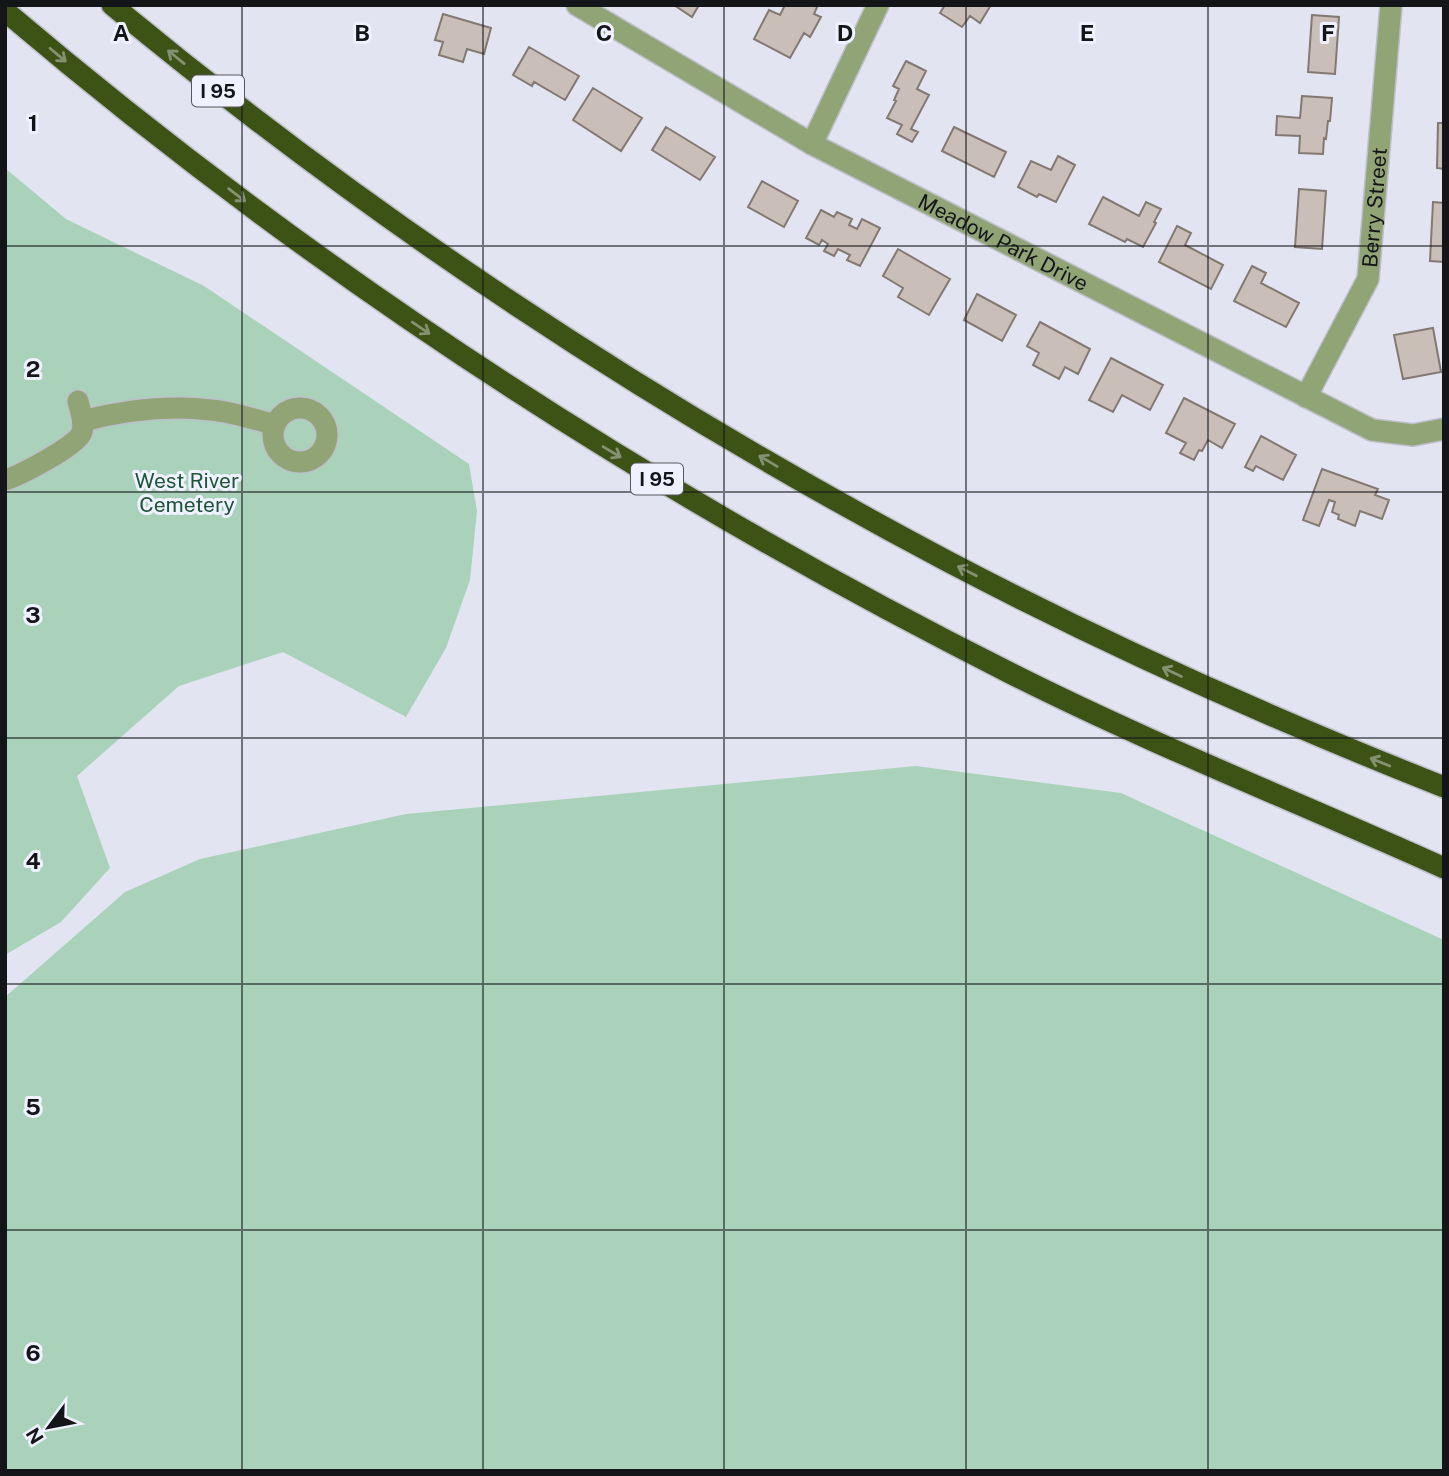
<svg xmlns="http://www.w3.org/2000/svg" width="1449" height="1476" viewBox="0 0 1449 1476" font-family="'Public Sans',sans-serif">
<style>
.green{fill:#aad2ba}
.building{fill:#cabfb8;stroke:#837872;stroke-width:2}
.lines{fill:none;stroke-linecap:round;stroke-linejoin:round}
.minor-casing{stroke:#bdc0ca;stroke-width:24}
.highway-casing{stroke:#bdc0ca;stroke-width:24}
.minor{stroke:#91a476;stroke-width:21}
.highway{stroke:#3d5215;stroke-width:21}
.oneway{stroke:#849272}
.grid{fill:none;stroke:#141519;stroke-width:2;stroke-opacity:0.55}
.labels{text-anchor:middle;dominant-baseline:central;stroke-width:6;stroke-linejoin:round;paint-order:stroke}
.shield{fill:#eff2fe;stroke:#56575e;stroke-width:2}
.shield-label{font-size:19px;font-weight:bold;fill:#141519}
.street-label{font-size:21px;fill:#141519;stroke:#eff2fe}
.park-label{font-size:21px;fill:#1f5338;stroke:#eff2fe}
.grid-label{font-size:23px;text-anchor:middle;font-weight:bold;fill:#141519;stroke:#eff2fe;stroke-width:6;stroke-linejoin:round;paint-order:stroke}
</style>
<rect width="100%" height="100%" fill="#e2e5f1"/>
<path class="green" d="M5 168 66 219 204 286 469 464 477 511 470 580 446 648 406 717 283 652 179 686 77 776 110 868 61 922 5 955Z
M916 766 1121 793 1444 940V1471H5V997L125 892 200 859 406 814Z"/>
<path class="building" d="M674 5H699L692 17Z
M785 5H818L814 14 821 17 810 37 804 33 790 58 754 39 769 10 780 15Z
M945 5H991L980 23 970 16 962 27 940 13Z
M443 14 491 28 484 54 467 49 463 62 439 55 443 42 435 40Z
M1312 15 1339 17 1335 74 1308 72Z
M529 47 579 76 565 100 534 82 532 86 513 75Z
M906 61 926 71 917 89 929 95 911 129 918 132 912 142 897 134 902 125 887 118 896 101 894 100 899 89 893 86Z
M593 88 642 118 621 151 573 120Z
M1302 96 1332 98 1330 121H1328L1326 139 1324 138 1323 154 1299 153 1300 136 1276 135 1277 116 1300 118Z
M1438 123H1444V169L1437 168Z
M666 127 715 157 700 180 652 150Z
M954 127 1006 152 994 177 942 151Z
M1058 156 1075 165 1056 202 1039 194 1037 197 1018 187 1031 161 1051 170Z
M762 181 798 201 784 227 748 207Z
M1299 189 1326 191 1322 249 1295 247Z
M1103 197 1139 216 1146 202 1161 209 1154 222 1156 223 1143 247 1127 239 1125 242 1089 224Z
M1433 202 1444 203V262L1430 261Z
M821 210 834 217 837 212 852 219 849 225 857 229 862 219 880 228 860 266 847 260 850 255 838 249 834 256 824 251 828 244 822 240 819 245 806 238Z
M1177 226 1191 233 1185 245 1223 265 1211 289 1159 262Z
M898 249 950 279 929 315 898 297 903 288 883 276Z
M1252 266 1266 273 1261 283 1299 303 1286 327 1234 301Z
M977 294 1016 315 1002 341 964 320Z
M1040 322 1090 349 1078 374 1065 367 1059 379 1033 365 1039 353 1027 346Z
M1433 328 1441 372 1403 379 1394 335Z
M1111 358 1163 385 1150 410 1122 395 1113 412 1089 400Z
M1184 398 1235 424 1222 448 1208 440 1202 451 1199 450 1194 460 1180 453 1186 443 1166 433Z
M1261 436 1296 455 1283 480 1256 466 1253 471 1245 467Z
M1322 469 1378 489 1375 495 1389 500 1382 519 1360 511 1355 526 1338 519 1339 515 1332 512 1335 502 1329 500 1319 526 1303 520Z"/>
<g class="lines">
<g class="minor-casing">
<g id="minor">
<path id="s1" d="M577 5 812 144 1372 430 1413 435 1444 429"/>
<path d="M812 144 878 5"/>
<path id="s2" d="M1306 397 1368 279 1391 5"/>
<circle cx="300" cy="435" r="27"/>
<path d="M83 421C126 410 168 405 211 410 233 412 254 419 275 425"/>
<path d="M5 480C19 476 76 446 81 434 86 424 80 411 78 401"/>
</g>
</g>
<g class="highway-casing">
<path id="highway" d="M112 5C369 218 652 405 947 561 1109 646 1275 720 1444 787
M5 11C312 272 652 493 1012 674 1153 745 1300 803 1444 868"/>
</g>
<use href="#minor" class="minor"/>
<use href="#highway" class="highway"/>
</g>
<defs><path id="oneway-shaft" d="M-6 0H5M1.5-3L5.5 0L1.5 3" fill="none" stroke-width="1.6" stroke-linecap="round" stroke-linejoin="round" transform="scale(1.75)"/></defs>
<g class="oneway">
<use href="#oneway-shaft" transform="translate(58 55) rotate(40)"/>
<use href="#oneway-shaft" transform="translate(176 57) rotate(-141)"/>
<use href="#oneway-shaft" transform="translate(237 195) rotate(37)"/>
<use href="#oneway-shaft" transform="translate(421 328) rotate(34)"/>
<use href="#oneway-shaft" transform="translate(612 452) rotate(31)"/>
<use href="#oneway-shaft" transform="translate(768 461) rotate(-149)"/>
<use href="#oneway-shaft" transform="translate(967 571) rotate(-153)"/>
<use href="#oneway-shaft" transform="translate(1172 672) rotate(-155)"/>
<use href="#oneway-shaft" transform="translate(1380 762) rotate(-158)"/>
</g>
<path class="grid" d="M242 5V1471M483 5V1471M724 5V1471M966 5V1471M1208 5V1471M5 246H1444M5 492H1444M5 738H1444M5 984H1444M5 1230H1444"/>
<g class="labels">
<g class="shield">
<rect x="192" y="75.5" width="52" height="31" rx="5"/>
<rect x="631" y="463.5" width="52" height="31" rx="5"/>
</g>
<g class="shield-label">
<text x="218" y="91">I 95</text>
<text x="657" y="479">I 95</text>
</g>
<g class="street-label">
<text stroke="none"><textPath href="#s2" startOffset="205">Berry Street</textPath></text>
<text stroke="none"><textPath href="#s1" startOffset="488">Meadow Park Drive</textPath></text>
</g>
<g class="park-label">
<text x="187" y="480">West River<tspan x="187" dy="24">Cemetery</tspan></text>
</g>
</g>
<g class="grid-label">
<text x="121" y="41">A</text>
<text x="362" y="41">B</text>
<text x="604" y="41">C</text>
<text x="845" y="41">D</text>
<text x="1087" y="41">E</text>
<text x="1328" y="41">F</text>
<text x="33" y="131">1</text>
<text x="33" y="377">2</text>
<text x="33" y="623">3</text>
<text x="33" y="869">4</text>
<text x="33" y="1115">5</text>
<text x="33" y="1361">6</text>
</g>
<rect width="1449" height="1476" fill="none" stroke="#141519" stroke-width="14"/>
<g transform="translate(49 1427) rotate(238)" stroke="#eff2fe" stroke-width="5" paint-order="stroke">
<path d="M0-5L12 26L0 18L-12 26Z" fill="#141519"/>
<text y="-10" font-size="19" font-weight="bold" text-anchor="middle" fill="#141519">N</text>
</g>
</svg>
